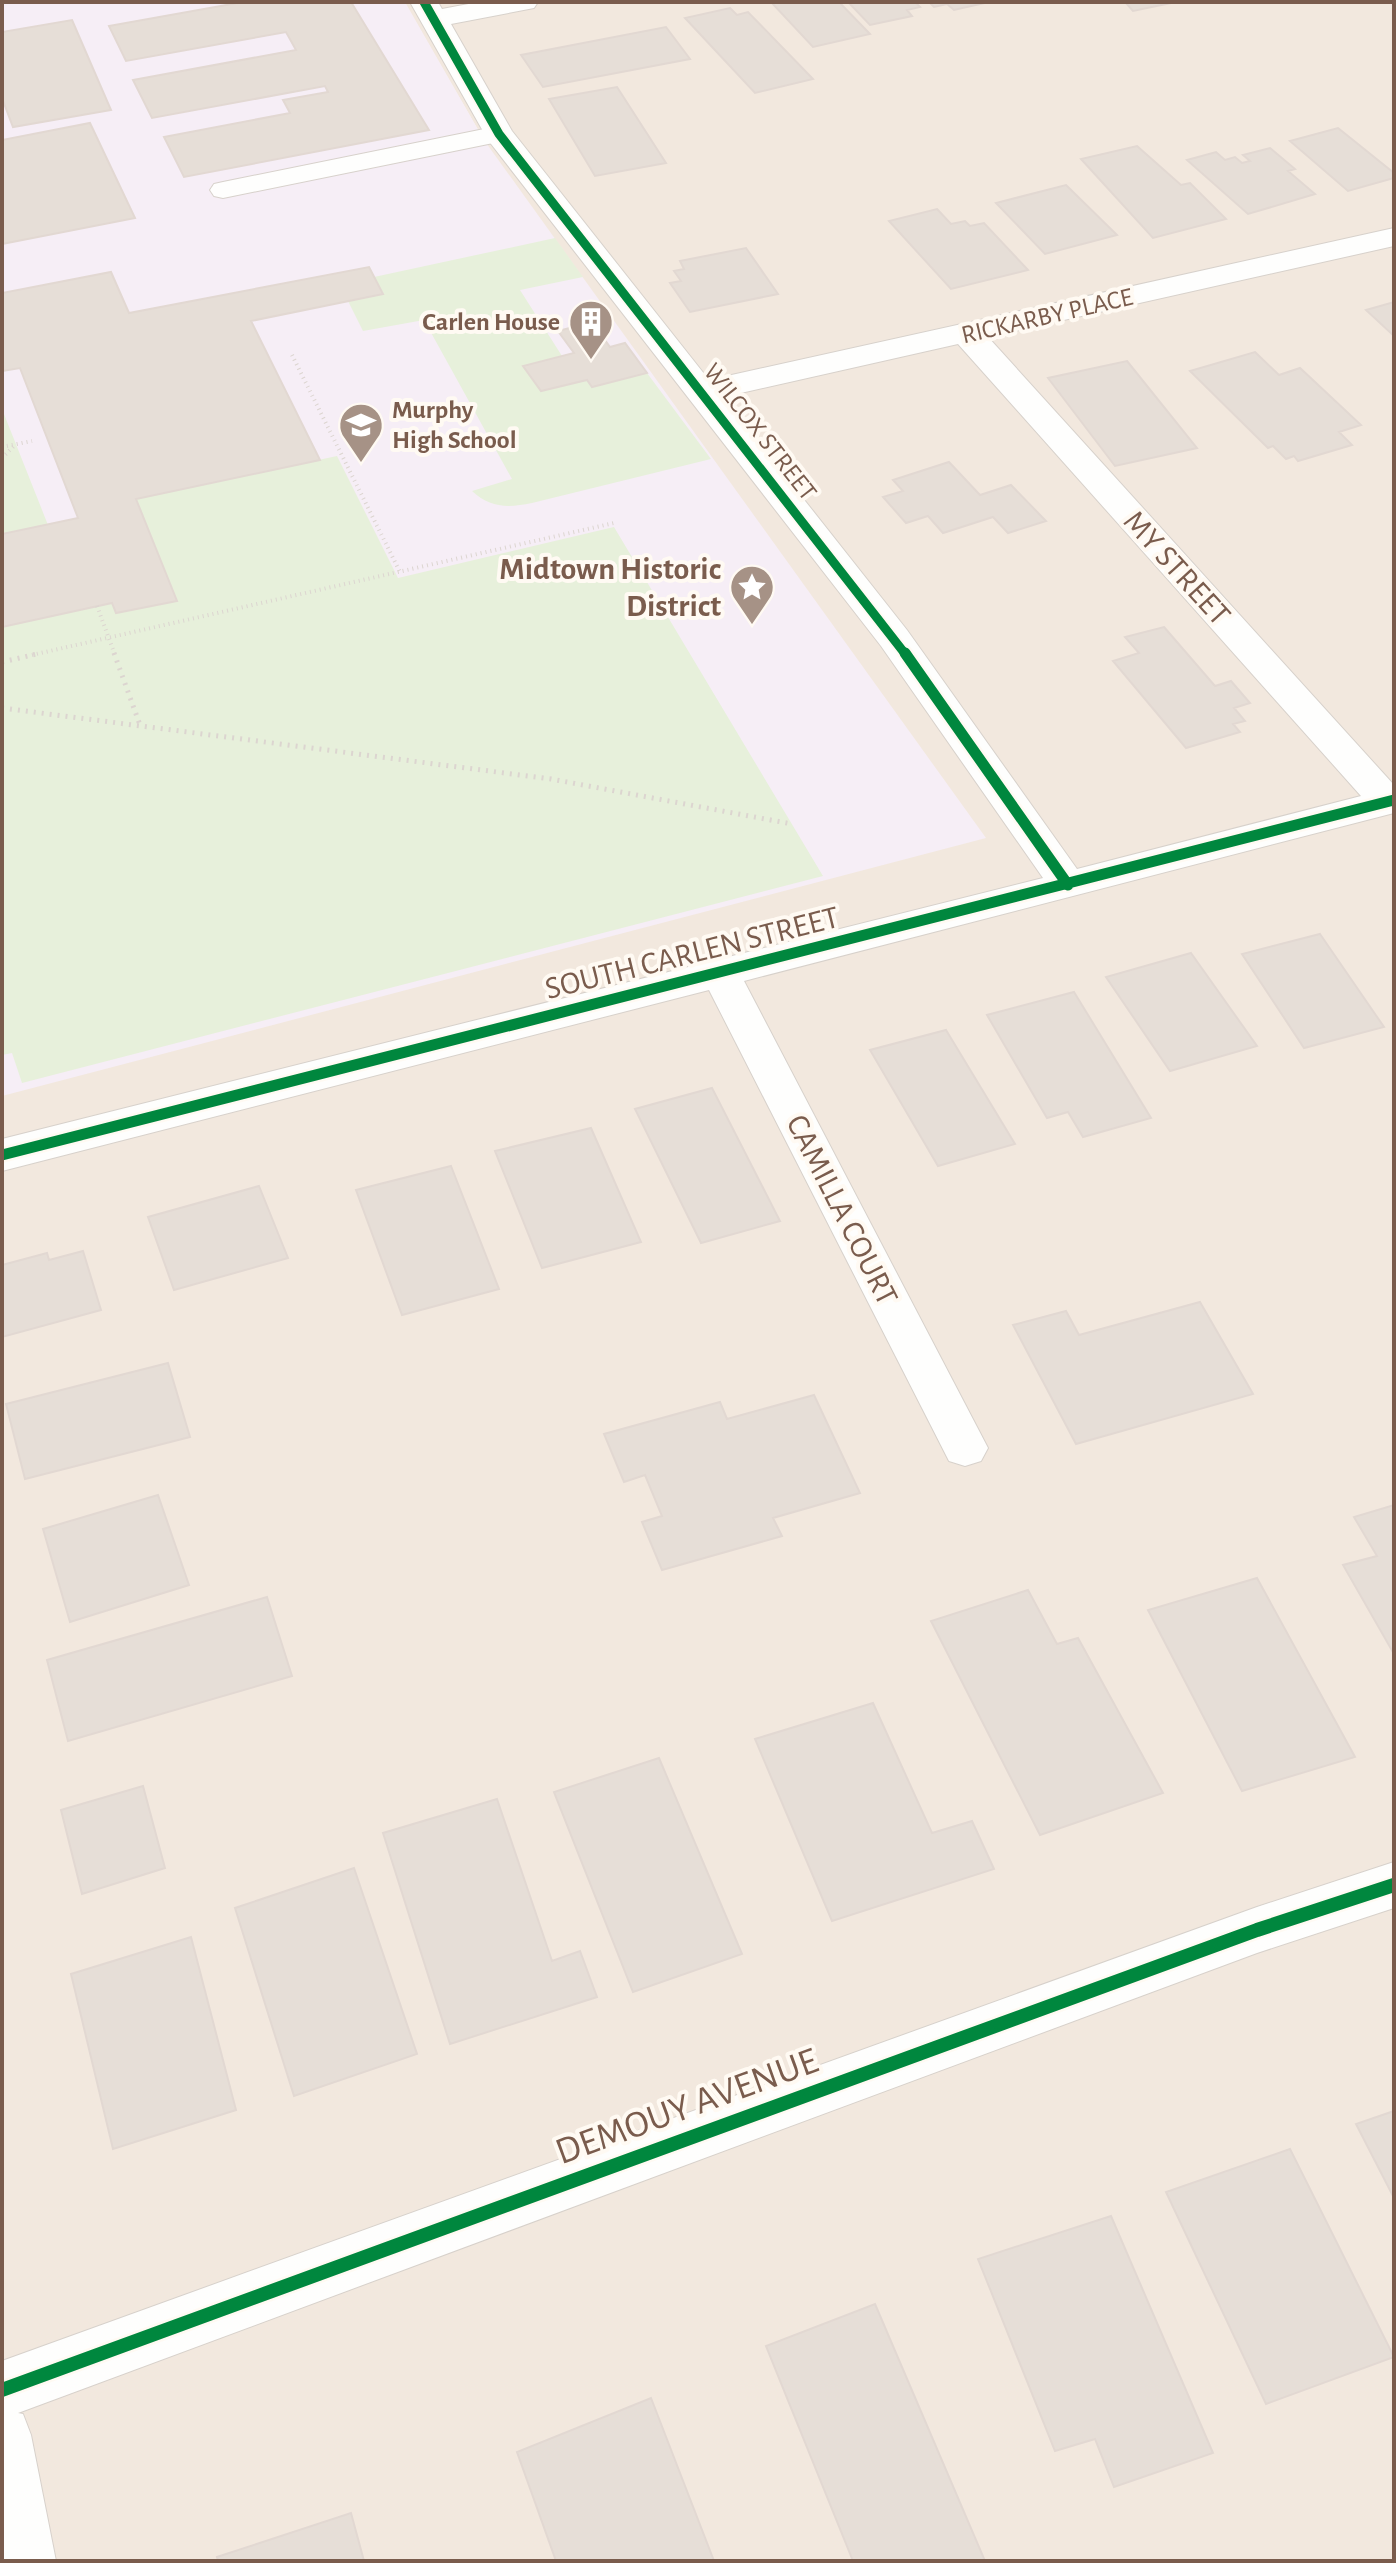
<svg xmlns="http://www.w3.org/2000/svg" width="1396" height="2563" viewBox="0 0 1396 2563" font-family="'Alegreya Sans',sans-serif">
<style>
.residential{fill:#f2e8de}
.education{fill:#f6eef6}
.green{fill:#e7f0db}
.building{fill:#e6ded7;stroke:#e2d8d2;stroke-width:2}
.lines{fill:none;stroke-linecap:round;stroke-linejoin:round}
.lane-casing{stroke:#d7d1cb;stroke-width:2}
.street-casing{stroke:#d7d1cb;stroke-width:2}
.path-far1{stroke:#dcd5d0;stroke-width:4;stroke-dasharray:1 4;stroke-linecap:butt}
.path{stroke:#dcd5d0;stroke-width:5;stroke-dasharray:2 6;stroke-linecap:butt}
.lane{fill:#fefefd;fill-rule:evenodd}
.street{fill:#fefefd;fill-rule:evenodd}
.cycleway-far2-casing{stroke:#fffaf3;stroke-width:13}
.cycleway-far1-casing{stroke:#fffaf3;stroke-width:16}
.cycleway-casing{stroke:#fffaf3;stroke-width:19}
.cycleway-far2{stroke:#00873e;stroke-width:9}
.cycleway-far1{stroke:#00873e;stroke-width:11}
.cycleway{stroke:#00873e;stroke-width:14}
.labels{text-anchor:middle;dominant-baseline:central;stroke-width:8;stroke-linejoin:round;paint-order:stroke}
.far-street-label{font-size:26px;fill:#7a5c4d;stroke:#fffaf3}
.far-poi-label{font-size:26px;font-weight:bold;fill:#7a5c4d;stroke:#fffaf3;text-anchor:end}
.street-label{font-size:32px;fill:#7a5c4d;stroke:#fffaf3}
.poi-label{font-size:32px;font-weight:bold;fill:#7a5c4d;stroke:#fffaf3;text-anchor:end}
.near-street-label{font-size:38px;fill:#7a5c4d;stroke:#fffaf3}
</style>
<rect width="100%" height="100%" fill="#f9f5f0"/>
<path class="residential" d="M404 2H1394V2561H2V1089L484 140Z"/>
<path class="education" d="M2 2H405L484 140 986 838 2 1096Z"/>
<path class="green" d="M555 238 583 277 520 290 562 356 524 367 541 391 587 380 592 386 647 373 711 459 532 503C508 508 490 508 472 491L512 479 424 320 363 331 348 301 383 294 374 277Z
M2 409 48 525 2 534Z
M337 456 398 578 614 527 823 876 22 1083 12 1053 2 1055V627L112 603 117 613 176 601 136 499Z"/>
<path class="building" d="M243 2H351L429 130 184 177 164 137 290 113 283 100 328 92 325 86 152 118 133 80 296 50 286 32 126 61 109 26Z
M771 2H839L870 34 813 47Z
M848 2H915L920 7 907 10 912 16 870 25Z
M929 2H989L954 10 947 4 934 7Z
M1125 2H1176L1133 11Z
M730 8 737 15 748 12 813 79 755 93 685 18Z
M72 20 111 110 13 127 2 98V32Z
M666 27 690 59 543 87 521 55Z
M617 87 666 163 595 176 549 99Z
M90 123 135 218 2 244V140Z
M1338 128 1394 173V178L1348 191 1290 141Z
M1137 146 1181 185 1190 183 1226 219 1153 238 1081 159Z
M1270 148 1295 169 1288 171 1315 194 1248 214 1187 160 1216 152 1225 160 1235 157 1242 163 1250 161 1243 155Z
M1066 185 1117 235 1045 254 996 203Z
M937 209 951 224 965 221 970 226 984 223 1028 270 951 289 889 221Z
M746 248 778 294 690 312 670 283 681 281 674 271 684 269 680 261Z
M369 267 383 294 251 321 320 460 136 499 177 601 116 613 112 603 2 627V534L78 518 20 368 2 371V293L111 272 129 313Z
M1394 302V336L1366 310Z
M592 322 610 347 625 343 647 373 592 387 587 380 541 391 523 366 574 353 558 331Z
M1255 352 1279 375 1300 368 1361 425 1339 432 1352 445 1298 461 1294 456 1286 459 1273 446 1268 448 1190 371Z
M1127 361 1197 448 1115 466 1048 378Z
M949 462 980 495 1011 485 1046 521 1008 533 993 517 943 533 928 516 906 523 883 497 903 491 893 480Z
M1164 627 1215 686 1231 681 1250 703 1234 708 1245 721 1233 724 1240 732 1186 748 1113 661 1139 653 1125 637Z
M1320 934 1384 1027 1304 1048 1242 954Z
M1191 953 1257 1046 1170 1071 1106 977Z
M1074 992 1151 1118 1083 1137 1068 1112 1047 1118 987 1015Z
M946 1030 1015 1144 938 1166 870 1050Z
M712 1088 780 1221 701 1243 635 1109Z
M591 1128 641 1242 542 1268 495 1151Z
M451 1166 499 1289 402 1315 356 1190Z
M259 1186 288 1258 174 1290 148 1217Z
M83 1251 101 1310 2 1337V1265L47 1253 49 1260Z
M1200 1302 1253 1394 1076 1444 1013 1325 1066 1311 1079 1335Z
M168 1363 190 1437 25 1479 6 1404Z
M814 1395 860 1493 773 1518 782 1536 662 1570 642 1522 662 1516 645 1475 624 1482 604 1434 720 1402 727 1419Z
M158 1495 189 1585 70 1622 43 1529Z
M1394 1505V1654L1343 1565 1377 1556 1354 1517Z
M1257 1578 1355 1757 1242 1791 1148 1610Z
M1028 1590 1057 1644 1078 1638 1163 1793 1040 1835 931 1621Z
M267 1597 292 1676 68 1741 47 1660Z
M873 1703 932 1833 972 1821 994 1869 832 1921 755 1739Z
M659 1758 742 1954 633 1992 554 1792Z
M143 1786 165 1868 82 1894 61 1810Z
M497 1799 552 1961 580 1951 597 1997 450 2044 383 1833Z
M354 1868 417 2054 294 2096 235 1908Z
M191 1937 236 2110 113 2149 71 1974Z
M1394 2111V2198L1356 2124Z
M1290 2149 1394 2357 1266 2404 1166 2192Z
M1111 2216 1213 2453 1114 2487 1095 2439 1055 2451 978 2259Z
M875 2304 985 2561H853L766 2346Z
M651 2398 714 2561H556L517 2452Z
M351 2513 364 2561H218L217 2557Z"/>
<g class="lines">
<g class="lane-casing">
<path id="lane" d="M499 126 508 128 512 134 508 140 223 198 214 196 210 190 214 184 223 182Z"/>
</g>
<g class="street-casing">
<path id="street" d="M410 2H438L442 9 479 2H538L534 8 451 24 512 131 709 380 1394 228V246L988 337 1394 785V813L744 981 988 1448 981 1461 965 1466 949 1461 709 990 2 1171V1139L1043 878 881 646 488 140ZM958 344 1361 796 1077 869 907 630 723 397Z
M1394 1862V1908L1257 1953 18 2413 23 2414 31 2435 56 2561H2V2361L1257 1907Z"/>
</g>
<path class="path-far1" d="M292 355 400 572
M2 447 32 441
M2 458 16 444
M97 606 115 655
M32 655 614 523"/>
<path class="path" d="M114 653 140 725
M2 662 41 653
M2 708 551 779 792 824"/>
<use href="#lane" class="lane"/>
<use href="#street" class="street"/>
<g class="cycleway-far2-casing">
<path id="cycleway-far2" d="M424 2 499 134 906 655"/>
</g>
<g class="cycleway-far1-casing">
<path id="cycleway-far1" d="M905 653 1068 885
M2 1155 1394 800"/>
</g>
<g class="cycleway-casing">
<path id="cycleway" d="M2 2390 1257 1930 1394 1885"/>
</g>
<use href="#cycleway-far2" class="cycleway-far2"/>
<use href="#cycleway-far1" class="cycleway-far1"/>
<use href="#cycleway" class="cycleway"/>
</g>
<defs>
<g id="building-pin" transform="scale(2.3)"><path d="M0 17L-7.5 6A9.5 9.5 0 1 1 7.5 6Z" fill="#a69286" stroke="#fffaf3"/><path d="M-4-6H4V6H1V3H-1V6H-4ZM-2.5-4.3h1.7v1.8h-1.7ZM.8-4.3h1.7v1.8H.8ZM-2.5-1h1.7V.8h-1.7ZM.8-1h1.7V.8H.8Z" fill="#fff"/></g>
<g id="school-pin" transform="scale(2.3)"><path d="M0 17L-7.5 6A9.5 9.5 0 1 1 7.5 6Z" fill="#a69286" stroke="#fffaf3"/><path d="M0-5L7-2L0 1L-7-2ZM-4 1L0 2.5L4 1V4Q0 6-4 4Z" fill="#fff"/></g>
<g id="sight-pin" transform="scale(2.3)"><path d="M0 17L-7.5 6A9.5 9.5 0 1 1 7.5 6Z" fill="#a69286" stroke="#fffaf3"/><path d="M0-6L1.8-2.2L6-1.7L2.9 1.2L3.7 5.4L0 3.3L-3.7 5.4L-2.9 1.2L-6-1.7L-1.8-2.2Z" fill="#fff"/></g>
</defs>
<g fill-rule="evenodd">
<use href="#building-pin" x="591" y="322"/>
<use href="#school-pin" x="361" y="425"/>
<use href="#sight-pin" x="752" y="587"/>
</g>
<g class="labels">
<g class="far-street-label">
<text transform="translate(1047 316) rotate(-13)">RICKARBY PLACE</text>
<text transform="translate(760 432) rotate(52)">WILCOX STREET</text>
</g>
<g class="far-poi-label">
<text x="560" y="322">Carlen House</text>
<text x="392" y="410" text-anchor="start">Murphy<tspan x="392" dy="30">High School</tspan></text>
</g>
<g class="street-label">
<text transform="translate(1177 568) rotate(48)">MY STREET</text>
<text transform="translate(692 953) rotate(-14)">SOUTH CARLEN STREET</text>
<text transform="translate(842 1210) rotate(63)">CAMILLA COURT</text>
</g>
<g class="poi-label">
<text x="721" y="569">Midtown Historic<tspan x="721" dy="37">District</tspan></text>
</g>
<g class="near-street-label">
<text transform="translate(687 2107) rotate(-20)">DEMOUY AVENUE</text>
</g>
</g>
<rect width="1396" height="2563" fill="none" stroke="#7a5c4d" stroke-width="8"/>
</svg>
